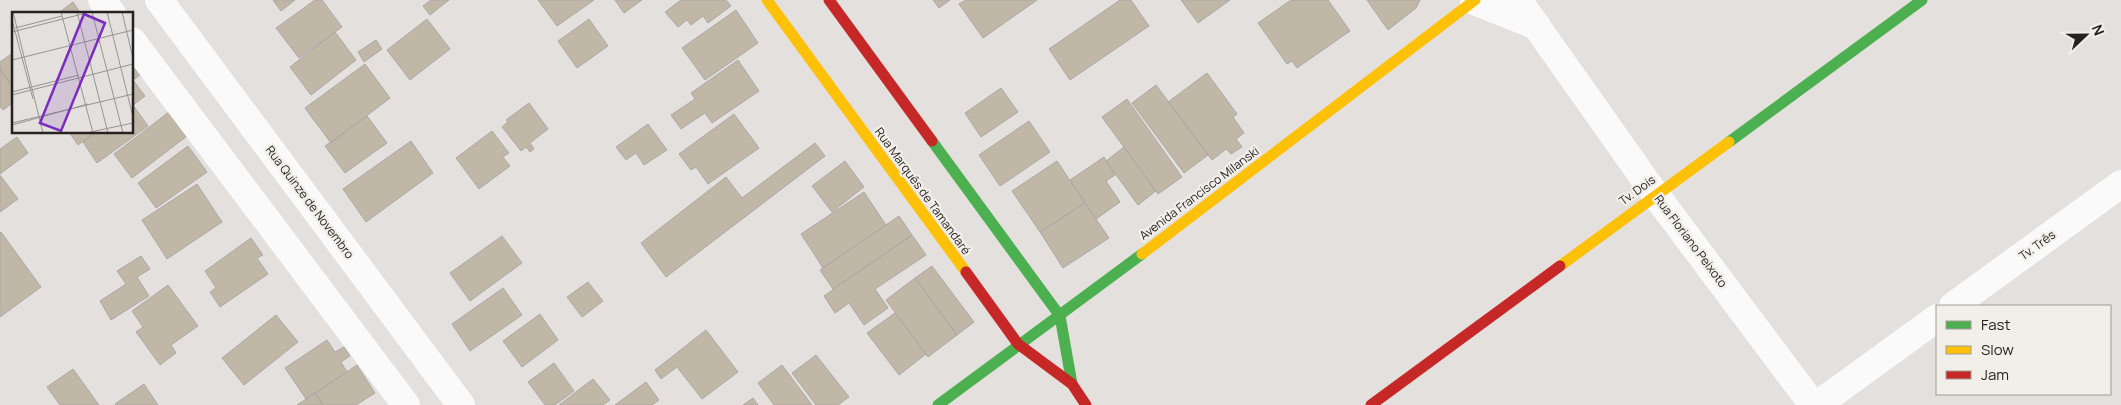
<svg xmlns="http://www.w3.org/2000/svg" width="2121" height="405" viewBox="0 0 2121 405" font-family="Manrope,sans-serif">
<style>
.building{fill:#c0b7a6;stroke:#aba9a7}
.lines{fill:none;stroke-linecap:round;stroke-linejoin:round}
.street{stroke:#fbfafa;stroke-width:28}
.fast{stroke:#4caf50;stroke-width:11}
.slow{stroke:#ffc107;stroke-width:11}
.jam{stroke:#c62828;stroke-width:11}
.labels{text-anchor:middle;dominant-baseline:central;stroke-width:4.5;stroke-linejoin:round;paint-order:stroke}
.street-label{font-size:12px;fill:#242321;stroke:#f2efe8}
.inset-road{fill:none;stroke:#979492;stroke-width:1}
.view{fill:#7b2cbf;fill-opacity:0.15;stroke:#7b2cbf;stroke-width:2.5}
.inset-edge{fill:none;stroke:#242321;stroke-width:2.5}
</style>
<rect width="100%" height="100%" fill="#e3e0dd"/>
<path class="building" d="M273 0H295L281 11Z
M315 0H322L342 27 299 58 276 28Z
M431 0H449L430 15 423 6Z
M538 0H594L557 26Z
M615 0H642L624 13Z
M681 0H726L731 6 708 23 703 16 691 25 687 20 678 27 665 12Z
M933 0H950L939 8Z
M966 0H1037L983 38 959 4Z
M1120 0H1131L1149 26 1070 80 1049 49Z
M1181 0H1230L1198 23Z
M1291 0H1328L1350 31 1297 68 1292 61 1287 64 1258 23Z
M1367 0H1420L1416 8 1388 30Z
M73 2 81 14H57Z
M736 10 758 43 705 80 682 48Z
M427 19 450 49 410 80 387 50Z
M589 19 608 46 577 68 558 41Z
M335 32 356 60 311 95 290 67Z
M376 40 382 49 364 62 358 52Z
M14 52V88L0 69V62Z
M738 60 759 91 712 123 705 113 681 129 671 115 695 99 691 93Z
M132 64 140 75 132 81Z
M365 64 390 98 331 143 305 108Z
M0 69 14 88V102L3 110 0 107Z
M1207 73 1237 114 1233 117 1244 133 1236 139 1242 147 1231 154 1226 149 1212 160 1168 102Z
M133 80 145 96 132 106V81Z
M1156 85 1208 155 1184 173 1132 103Z
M1001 88 1018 112 981 137 965 113Z
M1127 99 1182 177 1158 194 1102 117Z
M529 103 548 129 530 143 534 149 530 152 526 147 521 151 502 127 508 122 506 120Z
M133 105 148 126 97 163 83 142 96 132H132Z
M169 112 187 136 132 178 114 154Z
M734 114 759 148 708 184 696 167 691 170 679 154Z
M367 116 387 143 345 173 325 146Z
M1029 121 1050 152 1000 186 979 155Z
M648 124 667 150 644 165 636 153 626 160 616 147Z
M492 131 509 153 503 157 510 166 479 189 456 158Z
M69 132H96L78 145Z
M17 137 28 153 0 174V149Z
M411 141 433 173 366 222 343 189Z
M815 143 825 156 666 277 641 243 726 177 742 198Z
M188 146 207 172 156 208 138 183Z
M1124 147 1156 191 1138 205 1106 161Z
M1104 157 1115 175 1106 181 1120 202 1096 219 1070 180Z
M845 161 864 187 832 212 812 186Z
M1057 161 1085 203 1040 232 1012 191Z
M0 175 18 199 0 212Z
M197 184 222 222 167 259 142 220Z
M864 192 886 225 823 268 801 234Z
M1085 203 1109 238 1063 268 1040 232Z
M899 216 912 235 833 289 820 270Z
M1 232 41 287 0 317V233Z
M912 235 926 255 875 289 888 308 864 325 849 303 835 313 824 296Z
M502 236 522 263 470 301 450 273Z
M251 238 263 255 257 258 268 274 220 307 210 292 216 288 205 271Z
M141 256 150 269 137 277 149 296 111 320 100 301 126 284 117 271Z
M932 266 974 322 957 335 915 278Z
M915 278 957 335 928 357 886 300Z
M588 282 603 301 582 317 567 297Z
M168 285 198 326 171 345 176 353 160 365 136 332 143 327 132 311Z
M503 288 522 315 470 351 452 324Z
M895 313 926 354 899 375 867 333Z
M540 314 558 340 522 367 503 341Z
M276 315 298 342 244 385 222 358Z
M706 330 738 372 702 399 677 367 661 379 655 370Z
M327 340 335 352 344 347 350 356 341 362 347 372 306 399 285 368Z
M816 355 849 397 838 405H816L792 373Z
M554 363 574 391 555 405H545L528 382Z
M357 365 375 393 356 405H323L315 393Z
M782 365 812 405H774L758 383Z
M73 369 99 405H60L47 387Z
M593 379 610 400 603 405H559Z
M646 382 659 400 652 405H615Z
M144 384 158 405H116L115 404Z
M315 393 323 405H297Z
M753 398 758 405H743Z"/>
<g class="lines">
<path class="street" d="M102 0 112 14
M159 0 461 405
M1518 0 1655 194 1813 405
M1474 1 1537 26
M132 41 406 405
M1953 306 2121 184
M1817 405 1937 318"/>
<path class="fast" d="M932 141 1060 316 1072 384
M1729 142 1922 0
M938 405 1142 254"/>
<path class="slow" d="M767 0 966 272
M1142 254 1475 0
M1560 266 1729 142"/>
<path class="jam" d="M829 0 932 141
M966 272 1018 344 1072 384 1086 405
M1371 405 1560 266"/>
</g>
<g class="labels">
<g class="street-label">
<text transform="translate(1637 190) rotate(-36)">Tv. Dois</text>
<text transform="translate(923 191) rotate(54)">Rua Marquês de Tamandaré</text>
<text transform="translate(1199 193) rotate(-37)">Avenida Francisco Milanski</text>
<text transform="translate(310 202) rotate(53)">Rua Quinze de Novembro</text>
<text transform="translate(1691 241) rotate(53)">Rua Floriano Peixoto</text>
<text transform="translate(2037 245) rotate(-36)">Tv. Três</text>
</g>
</g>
<g transform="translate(12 12)">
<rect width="121" height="121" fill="#e3e0dd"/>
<path class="inset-road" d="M1 0 31 121M49 0 81 121M65 0 96 121M80 0 111 121M95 0 121 105M110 0 121 46M0 8 21 87M3 16 50 4M0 20 78 0M0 48 121 18M0 80 67 63M0 83 121 52M0 111 121 82M0 113 76 92M74 121 121 111"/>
<path class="view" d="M72 2 93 11 49 119 28 111Z"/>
<rect width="121" height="121" class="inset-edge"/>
</g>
<rect x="1936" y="305" width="175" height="90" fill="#f2efe8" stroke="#a09d98"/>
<rect x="1946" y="321" width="25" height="8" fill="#4caf50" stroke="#a09d98"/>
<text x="1981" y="330" font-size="15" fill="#242321">Fast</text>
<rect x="1946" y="346" width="25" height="8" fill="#ffc107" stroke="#a09d98"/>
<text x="1981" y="355" font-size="15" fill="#242321">Slow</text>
<rect x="1946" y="371" width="25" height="8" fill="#c62828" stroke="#a09d98"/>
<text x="1981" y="380" font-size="15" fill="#242321">Jam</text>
<g transform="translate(2086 35) rotate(68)" stroke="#f2efe8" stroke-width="4" paint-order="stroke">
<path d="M0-4L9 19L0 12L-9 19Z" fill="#242321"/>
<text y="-8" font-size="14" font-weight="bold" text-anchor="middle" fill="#242321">N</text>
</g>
</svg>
